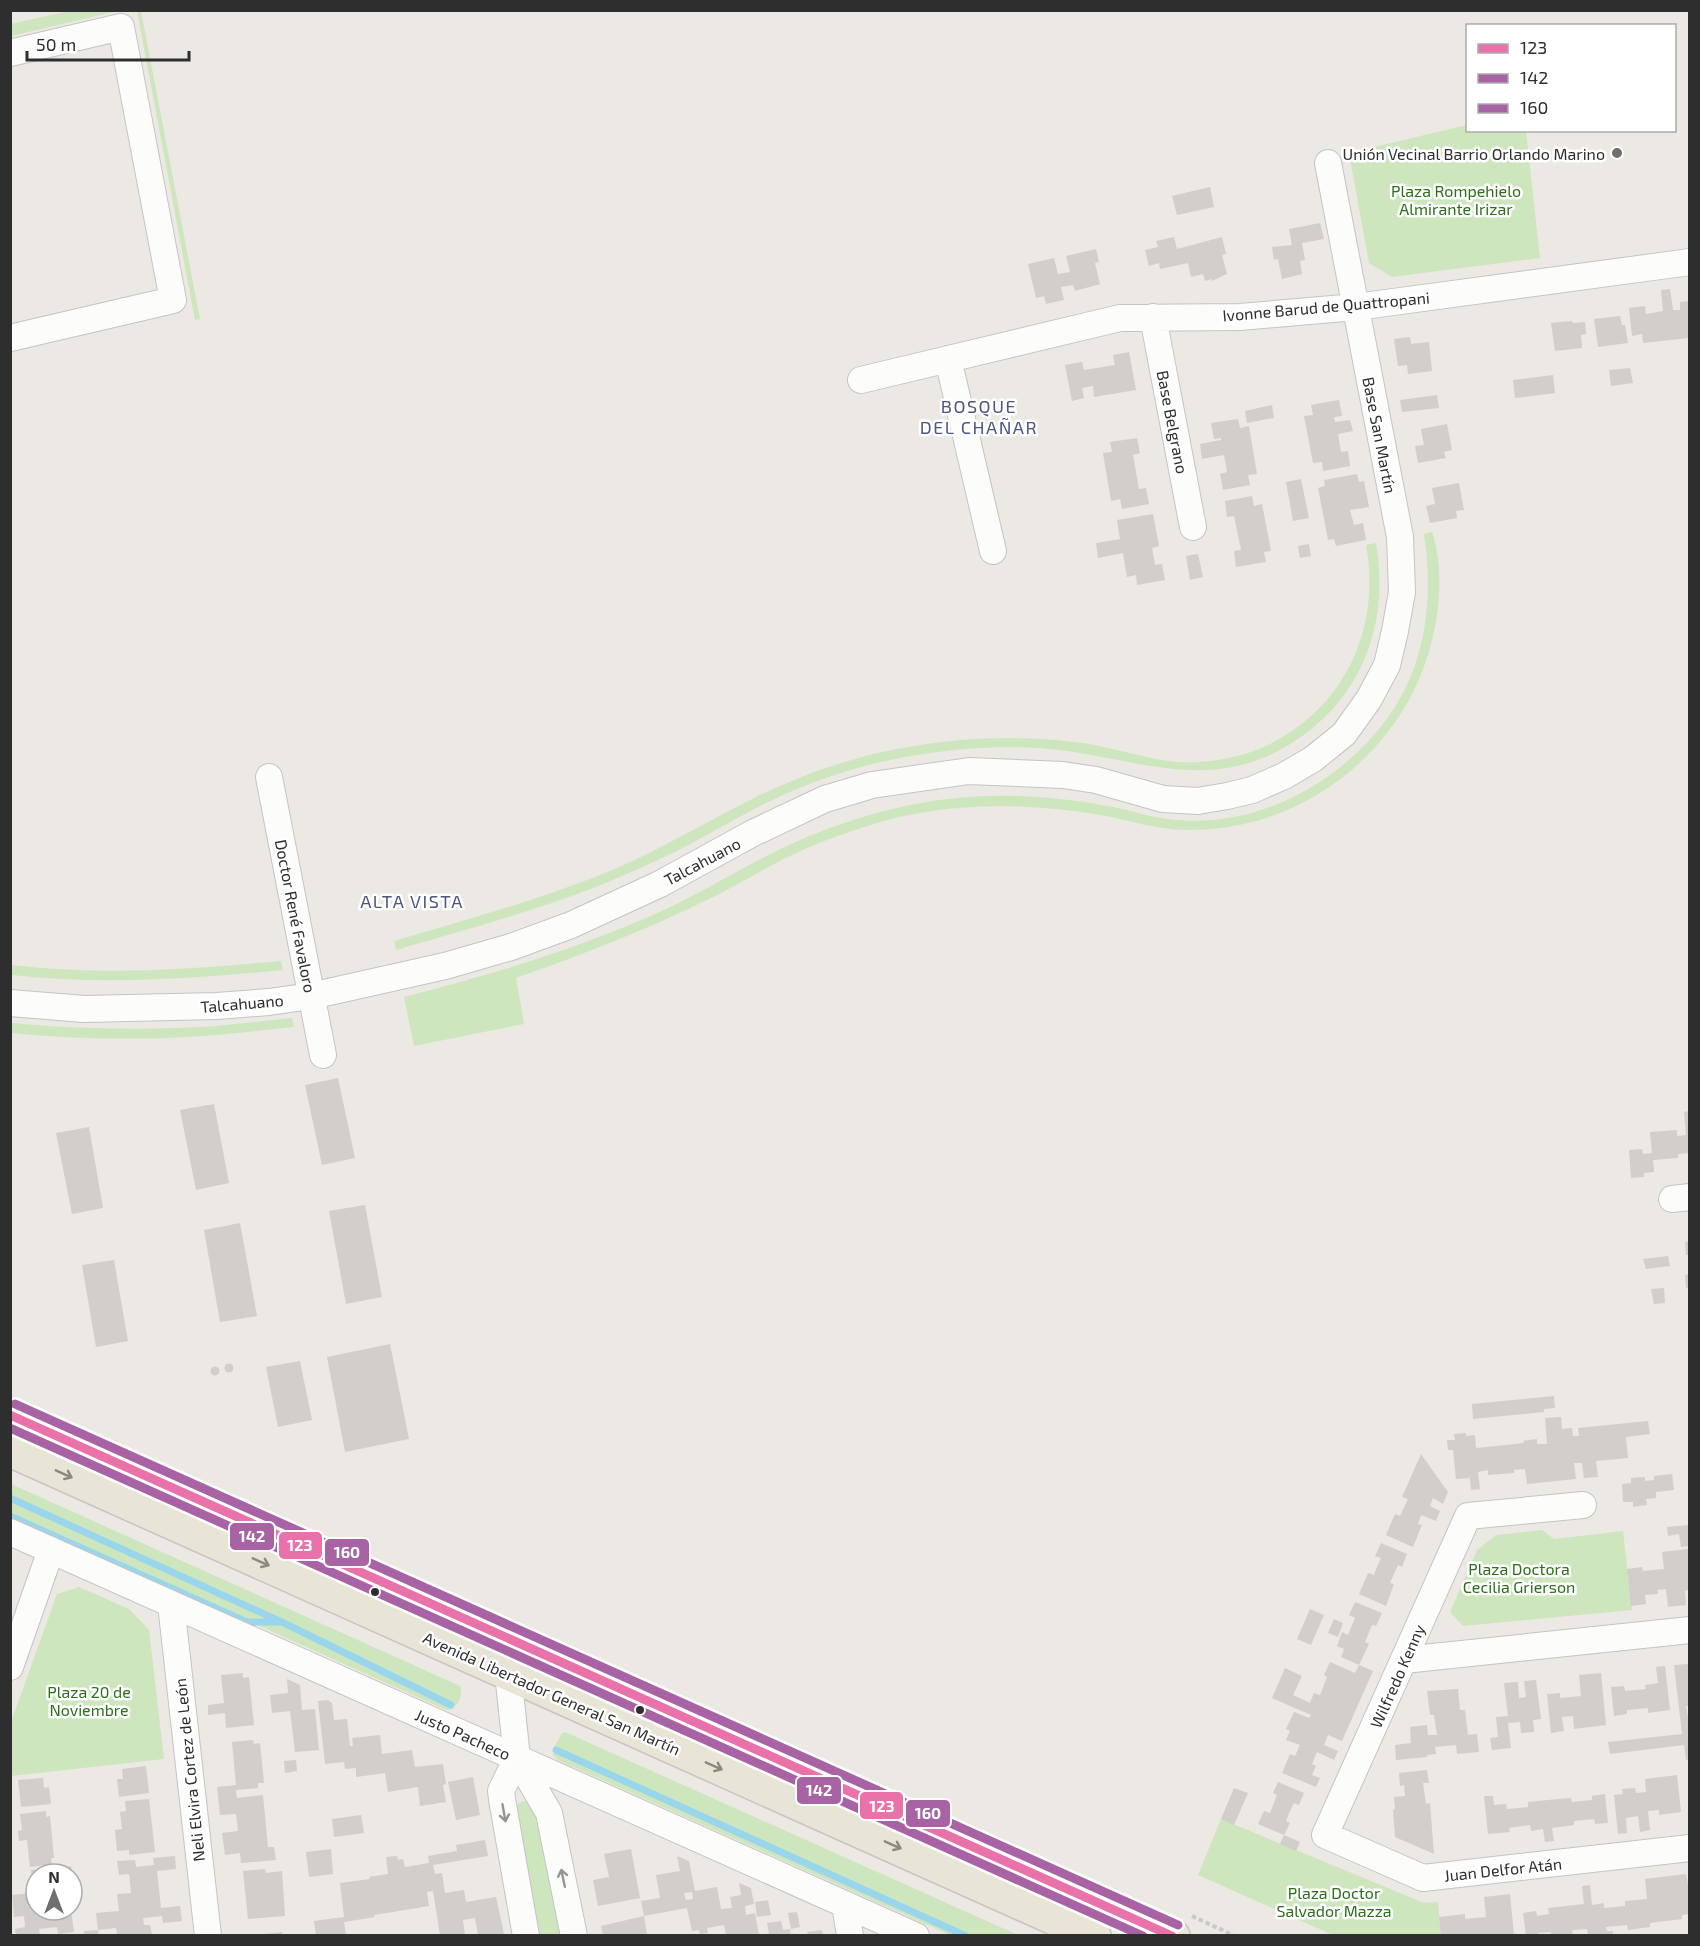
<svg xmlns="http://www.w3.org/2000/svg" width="1700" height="1946" viewBox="0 0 1700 1946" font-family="'Exo 2',sans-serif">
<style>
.green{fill:#cee6be}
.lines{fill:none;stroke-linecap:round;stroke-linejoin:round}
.stream{stroke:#99d6ec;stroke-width:7}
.building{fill:#d1cecb;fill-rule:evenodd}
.minor-casing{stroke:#c5c4c5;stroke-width:28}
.primary-casing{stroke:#c6c5c4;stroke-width:36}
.path{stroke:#c9c9c8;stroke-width:4;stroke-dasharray:4.5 3;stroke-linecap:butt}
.minor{stroke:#fcfcfb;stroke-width:26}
.primary{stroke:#e8e4d6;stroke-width:33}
.bus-1-casing{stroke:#fff;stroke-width:14}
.bus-2-casing{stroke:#fff;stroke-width:14}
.bus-3-casing{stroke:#fff;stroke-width:14}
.bus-1{stroke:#e972ab;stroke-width:9}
.bus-2{stroke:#a863a4;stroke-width:9}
.bus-3{stroke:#a863a4;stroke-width:9}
.oneway{stroke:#8b8982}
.oneway2{stroke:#959594}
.poi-dot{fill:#706f6e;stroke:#fff;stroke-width:2}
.bus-dot{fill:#2e2e2e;stroke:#fff;stroke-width:2}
.labels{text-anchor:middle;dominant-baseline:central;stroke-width:5;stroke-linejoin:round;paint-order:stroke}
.poi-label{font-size:16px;fill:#2e2e2e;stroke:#fff;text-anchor:end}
.park-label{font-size:16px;fill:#2c6e1b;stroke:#fff}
.street-label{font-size:16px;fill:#2e2e2e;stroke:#fff}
.neighbourhood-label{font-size:18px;letter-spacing:1.5px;fill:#4d5680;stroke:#fff}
.line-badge{stroke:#fff;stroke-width:2}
.badge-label{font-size:16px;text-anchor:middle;font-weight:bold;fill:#fff}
</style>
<rect width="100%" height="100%" fill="#ece8e4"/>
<path class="green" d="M69 11H118L11 36V24Z
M137 11H141L200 319 195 320Z
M1467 125 1468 130 1526 131 1540 258 1392 277 1369 263 1349 153Z
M1432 532C1449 583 1435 653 1409 700 1363 781 1280 831 1186 830 1157 830 1129 820 1101 815 1034 804 965 802 899 817 864 826 829 838 796 853 766 867 738 885 709 899 646 930 582 955 516 978L524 1024 414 1046 404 997C494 974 581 948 666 909 711 888 754 860 800 840 828 828 859 817 889 810 941 796 997 793 1051 798 1072 800 1093 803 1113 807 1132 811 1150 817 1168 819 1251 830 1333 788 1383 724 1426 669 1434 601 1424 534Z
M1376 543C1391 629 1358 709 1278 751 1203 790 1136 759 1059 750 1015 745 968 747 924 754 875 761 828 775 783 795 752 809 724 826 694 842 670 855 645 866 620 877 547 908 471 928 396 950L394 941C468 919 543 899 615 869 665 847 711 819 760 795 810 771 865 753 920 745 974 736 1029 736 1083 743 1111 747 1139 757 1168 761 1202 765 1240 759 1270 744 1346 706 1381 627 1366 545Z
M281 961 283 970C192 979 102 985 11 975V965C101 976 191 969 281 961Z
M292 1018 294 1027C264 1030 233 1034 203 1036 139 1041 74 1039 11 1033V1023C74 1029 137 1030 200 1027 231 1025 262 1021 292 1018Z
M11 1484 460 1686C463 1697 459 1704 450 1710L444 1709 11 1514Z
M1542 1530 1554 1539 1623 1531 1632 1610 1463 1626 1450 1612 1477 1550 1496 1535Z
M79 1587 129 1609 149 1630 164 1759 11 1776V1722L57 1594Z
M565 1732 1018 1935H950L558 1760 553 1755 555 1746 562 1733Z
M523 1801 529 1802 535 1809 560 1935H540L516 1810 518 1804Z
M1221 1819 1424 1903 1438 1902 1441 1935H1333L1198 1875Z"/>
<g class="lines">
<path class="stream" d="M10 1498 286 1624 451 1705
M10 1516 247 1622H279
M556 1750 966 1936"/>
</g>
<path class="building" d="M1210 187 1214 207 1177 215 1172 196Z
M1320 223 1324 239 1302 243 1305 260 1300 261 1302 274 1282 279 1278 259 1274 260 1272 247 1292 245 1289 229Z
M1174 237 1177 249 1222 237 1226 254 1222 255 1227 274 1212 281V279L1205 281 1203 274 1191 277 1188 263 1160 269 1159 263 1149 266 1145 250 1158 247 1156 241Z
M1096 249 1099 262 1095 263 1100 284 1075 291 1073 285 1061 287 1064 300 1046 304 1044 296 1036 298 1028 264 1054 258 1058 274 1070 272 1066 256Z
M1670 289 1673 310H1680V302L1689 301V338L1643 343 1642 334 1632 336 1629 308 1645 306 1646 314 1663 311 1661 290Z
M1620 316 1622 325H1625L1628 343 1598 347 1594 319Z
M1572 321 1573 323 1585 322 1586 334 1581 335 1582 348 1555 351 1551 323Z
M1410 337 1411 344 1429 342 1432 371 1408 374 1407 365 1398 366 1394 339Z
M1129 352 1136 390 1094 397 1093 386 1082 388 1084 398 1072 401 1065 365 1082 362 1084 370 1115 365 1113 355Z
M1630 368 1633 383 1611 386 1609 370Z
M1553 375 1555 393 1515 398 1513 380Z
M1437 395 1439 408 1402 412 1400 400Z
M1339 400 1342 416 1334 417 1335 422 1350 420 1353 431 1338 434 1341 452 1348 451 1350 466 1323 471 1322 462 1313 463 1304 416 1313 415 1311 405Z
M1272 405 1274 418 1247 423 1245 411Z
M1238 419 1240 428 1249 426 1257 474 1248 475 1250 485 1223 490 1220 474 1227 472 1224 455 1202 459 1200 444 1221 440V438L1214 439 1211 423Z
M1447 424 1452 450 1444 452 1446 458 1418 463 1415 446 1424 445 1421 429Z
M1137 438 1140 453 1133 455 1139 489 1146 488 1149 504 1122 509 1120 499 1111 501 1103 453 1112 452 1110 442Z
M1357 474 1359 482 1364 481 1369 507 1350 510 1354 525 1363 523 1366 540 1336 546 1334 539 1328 540 1318 488 1325 486 1324 480Z
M1301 479 1309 518 1293 521 1286 482Z
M1459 483 1464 510 1456 511 1457 518 1430 523 1426 506 1435 504 1432 488Z
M1252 496 1254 506 1262 504 1271 551 1264 552 1266 562 1236 567 1234 551 1241 550 1234 516 1227 517 1225 501Z
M1153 514 1159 546 1152 548 1155 565 1162 564 1165 580 1137 585 1136 575 1127 577 1123 553 1098 558 1096 543 1120 539 1117 520Z
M1309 544 1311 556 1300 558 1298 546Z
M1198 554 1203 577 1190 580 1186 556Z
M338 1078 355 1158 322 1165 305 1085Z
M214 1104 229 1183 196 1190 180 1110Z
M1689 1111V1153L1678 1154V1158L1653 1160 1654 1172 1644 1173V1177L1631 1178 1629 1150 1642 1149 1643 1154 1652 1153 1650 1132 1677 1130V1136L1686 1135 1684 1112Z
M89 1127 103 1208 72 1214 56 1133Z
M365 1205 382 1297 346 1304 329 1211Z
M240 1223 257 1316 220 1322 204 1230Z
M1689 1241V1255H1686L1685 1242Z
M1668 1256 1670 1266 1646 1269 1643 1259Z
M114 1260 128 1341 96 1347 82 1265Z
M1689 1274V1288H1686L1685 1275Z
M1664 1288 1665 1303 1654 1304 1651 1289Z
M390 1344 409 1439 345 1452 327 1357Z
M300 1361 312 1420 278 1427 266 1367Z
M224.5 1368a4.5 4.5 0 1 1 9 0a4.5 4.5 0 1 1-9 0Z
M210.5 1371a4.5 4.5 0 1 1 9 0a4.5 4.5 0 1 1-9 0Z
M1554 1396 1555 1408 1544 1409V1412L1473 1419 1472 1404Z
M1561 1417 1562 1429 1572 1428 1573 1436H1579L1578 1428 1648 1421 1650 1434 1626 1437 1628 1458 1596 1461 1598 1477 1584 1478 1582 1463H1574L1576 1479 1527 1484 1525 1469 1514 1470V1473L1488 1475V1470L1478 1472 1480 1489 1471 1490 1470 1478 1456 1479 1453 1450H1448L1447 1440H1455L1454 1434 1466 1433V1436L1475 1435 1476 1448 1524 1443 1523 1441 1537 1439V1444H1547L1545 1418Z
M1421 1454 1448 1492 1443 1504 1433 1498 1430 1506 1440 1511 1436 1521 1421 1515 1418 1524 1422 1525 1413 1547 1386 1535 1395 1514 1400 1516 1408 1499 1402 1497Z
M1672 1474 1674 1490 1656 1492V1498L1646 1499 1647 1505 1633 1507V1502H1623L1622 1484 1631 1483V1478L1645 1477V1481L1654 1480V1476Z
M1689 1525V1546L1681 1547 1679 1534 1668 1536 1667 1527Z
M1381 1543 1407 1554 1402 1567 1398 1565 1390 1583 1394 1584 1386 1606 1359 1594 1368 1573 1374 1575 1377 1567 1381 1558 1375 1556Z
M1688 1549 1689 1590 1685 1591 1686 1605 1668 1607 1666 1589 1657 1590 1658 1594 1645 1595 1646 1604 1631 1606 1627 1569 1642 1567 1643 1571 1664 1569 1662 1552Z
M1355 1602 1382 1613 1376 1626 1372 1625 1365 1642 1369 1644 1359 1665 1373 1671 1342 1741 1328 1735 1324 1745 1338 1751 1334 1760 1317 1752 1312 1764 1316 1766 1312 1775 1320 1778 1316 1787 1282 1773 1290 1754 1295 1756 1300 1745 1286 1740 1290 1731 1286 1729 1294 1712 1309 1718 1311 1715 1272 1698 1285 1668 1302 1676 1293 1695 1310 1703 1314 1693 1320 1695 1327 1677 1324 1675 1330 1662 1355 1673 1359 1665 1341 1657 1344 1649 1337 1646 1342 1632 1348 1635 1355 1618 1349 1615Z
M1310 1609 1324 1615 1311 1645 1297 1639Z
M1334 1619 1343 1623 1338 1637 1328 1633Z
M1689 1664V1706H1686L1689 1723V1759L1686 1760 1684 1745 1610 1754 1608 1742 1682 1734 1674 1665Z
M1665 1666 1670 1710 1648 1713V1708L1627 1710V1714L1614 1716 1611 1687 1624 1686 1625 1691 1646 1689 1645 1685 1658 1683 1656 1667Z
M243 1673V1678L249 1677 254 1725 226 1728 225 1713 208 1715V1705L224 1703 221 1675Z
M1601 1673 1606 1725 1574 1729 1573 1716 1562 1717 1564 1731 1551 1733 1547 1694 1560 1693V1698L1581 1696 1579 1675Z
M287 1679 300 1685 302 1710 315 1709 319 1750 295 1752 290 1711 272 1713 270 1695 288 1693Z
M1536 1680 1541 1719 1533 1720 1534 1732 1521 1733 1520 1722 1508 1723 1511 1748 1492 1750 1490 1738 1498 1737 1496 1717 1508 1716 1504 1683 1518 1682 1519 1698 1526 1697 1524 1681Z
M1458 1689 1460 1710H1465L1468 1735 1477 1734 1479 1752 1457 1754 1456 1745 1435 1747 1436 1754 1427 1755V1757L1396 1760 1395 1745 1411 1743 1410 1727 1427 1725 1428 1735H1437L1434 1715H1430L1427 1691Z
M328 1700 332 1703 334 1720 347 1719 350 1746H353L352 1738 380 1735 382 1754 412 1750 415 1767 443 1764 446 1784 443 1785 446 1802 420 1806 418 1787 388 1792 385 1773 356 1777V1768L345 1769 344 1762 325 1764 318 1701Z
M253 1740 254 1744 260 1743 264 1783H258V1788L236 1790 237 1798 263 1795 268 1847H274L276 1860 241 1863 240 1853 225 1855 222 1833 238 1831 236 1814 220 1815 217 1787 236 1785 232 1742Z
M296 1760 297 1771 285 1773 284 1761Z
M146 1766 149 1793 119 1797 117 1779H123L122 1769Z
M1427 1770 1429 1783H1423L1426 1804 1430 1803 1434 1854 1395 1837 1393 1810 1395 1809 1394 1797 1405 1796 1404 1785 1400 1786 1399 1773Z
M1677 1775 1681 1812 1659 1815V1810L1648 1811 1650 1830 1640 1832 1638 1816 1626 1818 1627 1833 1618 1834 1614 1795 1623 1794 1622 1789 1635 1788 1636 1793 1646 1792 1645 1779Z
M473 1777 480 1815 456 1820 448 1782Z
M43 1778 44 1788 49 1787 51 1804 21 1807 18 1780Z
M1278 1782 1304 1793 1299 1805 1294 1803 1290 1811 1286 1821 1290 1823 1284 1835 1258 1824 1264 1811 1270 1813 1277 1795 1273 1793Z
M1234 1788 1248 1793 1234 1825 1221 1819Z
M1605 1794 1608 1823 1595 1824 1594 1819 1574 1821V1825L1552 1828 1554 1841 1545 1842 1543 1829 1531 1831 1530 1825 1509 1828 1510 1832 1488 1834 1484 1796H1493L1494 1805 1506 1804 1507 1809 1528 1807V1802L1558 1799 1571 1798 1572 1802 1592 1800V1796Z
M149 1799 155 1852 129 1855V1850L117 1851 115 1830 122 1829 120 1812 126 1811 125 1801Z
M46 1811V1817L50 1816 54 1858H51L52 1864 30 1867 27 1840 19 1841 18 1831 22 1830 20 1814Z
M361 1815 364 1833 334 1837 332 1819Z
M1284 1835 1300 1842 1296 1851 1280 1844Z
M485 1840 488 1856 433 1865 435 1874 442 1873 445 1893 464 1890 466 1902 496 1897 504 1934 478 1935 475 1918 463 1920 465 1935H440L433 1891 427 1892 429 1906 374 1915 375 1917 344 1922 346 1935H316L314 1921 344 1917 340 1883 370 1879 369 1877 388 1874 386 1857 397 1856 398 1860 403 1859 405 1867 429 1863 428 1856 457 1851 456 1845Z
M331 1849 333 1874 309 1877 306 1852Z
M631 1849 640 1898 598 1906 593 1880 609 1877 604 1854Z
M175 1856 176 1869 157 1871 161 1908 180 1906 182 1921 163 1923 162 1916 143 1918 144 1925H150L152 1935H117L116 1928 98 1930 99 1935H84V1931L98 1930 96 1913 119 1911 117 1894 131 1893 129 1874 119 1875 117 1861 135 1860 136 1867 154 1865 153 1858Z
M677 1856 689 1861 695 1891 717 1887 721 1909 732 1908 730 1897 741 1895 739 1883 751 1888 754 1904 745 1906 746 1915 755 1913 759 1935H726L724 1925 707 1928 708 1933 700 1934 699 1930 692 1931 687 1908 644 1916 641 1901 660 1898 656 1875 680 1871ZM692 1892 693 1899 686 1900 684 1893Z
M71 1866 72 1874H36V1910H71L74 1932 58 1934 57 1927 39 1929 40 1935H16L15 1929 25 1927 24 1916 14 1917 12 1895 33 1893 31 1870Z
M265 1869 266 1873 282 1871 285 1916 248 1919 243 1871Z
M1686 1874 1689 1890V1914L1682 1915V1919L1650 1923V1927L1628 1930 1627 1925 1606 1927 1607 1931H1613V1935H1588L1587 1929 1572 1930 1573 1935H1551V1932L1538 1933 1539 1935H1526L1523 1913 1536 1911 1537 1916 1549 1914 1548 1908 1584 1904 1582 1886 1590 1885 1592 1905 1604 1903V1908L1625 1906V1901L1647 1899 1645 1879Z
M1510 1894 1514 1935H1441L1439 1917 1465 1914V1919L1486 1917 1484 1897Z
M768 1900 771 1915 757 1917 755 1902Z
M797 1912 800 1927 791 1929 788 1913Z
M644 1916 647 1935H603L601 1926Z
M781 1921 783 1930 790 1929 791 1935H763L769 1933 767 1923Z
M821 1930 824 1935H808L807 1932Z
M282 1932V1935H264V1934Z"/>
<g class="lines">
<g class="minor-casing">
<path id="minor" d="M10 53 121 27 173 300 10 338
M1153 317 1193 527
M948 359 993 551
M861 380 1120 318 1240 317 1356 307 1690 262
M269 777 323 1055
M10 1003 84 1009 217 1006 269 1002 311 996 445 966 511 947 571 925 660 884 753 833 825 799 872 785 969 771 1063 775 1096 780 1163 799 1198 801 1227 796 1252 790 1284 776 1313 759 1344 734 1369 699 1387 665 1395 631 1402 592 1400 537 1328 163
M1672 1199 1690 1197
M1583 1505 1468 1516 1325 1835 1423 1878 1690 1848
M10 1532 916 1936
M171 1604 208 1936
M514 1658 508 1673 517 1758 549 1813 574 1936
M1404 1660 1690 1630
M10 1667 51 1550
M517 1758 501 1791 502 1799 526 1936
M845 1904 850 1936"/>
</g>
<g class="primary-casing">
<path id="primary" d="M10 1415 1173 1936
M10 1450 1094 1936"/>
</g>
<path class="path" d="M1192 1916 1235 1936"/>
<use href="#minor" class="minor"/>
<use href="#primary" class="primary"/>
<g class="bus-1-casing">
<path id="bus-1" d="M10 1415 1172 1936"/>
</g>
<g class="bus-2-casing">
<path id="bus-2" d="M10 1428 1143 1936"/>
</g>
<g class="bus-3-casing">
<path id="bus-3" d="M15 1404 1178 1925"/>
</g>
<use href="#bus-1" class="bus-1"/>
<use href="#bus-2" class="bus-2"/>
<use href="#bus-3" class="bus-3"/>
</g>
<defs><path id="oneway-shaft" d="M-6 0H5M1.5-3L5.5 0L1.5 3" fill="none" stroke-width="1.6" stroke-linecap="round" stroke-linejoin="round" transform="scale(1.5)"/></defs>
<g class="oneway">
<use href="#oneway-shaft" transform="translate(64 1474) rotate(24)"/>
<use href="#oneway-shaft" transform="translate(261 1562) rotate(24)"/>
<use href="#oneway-shaft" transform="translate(714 1766) rotate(24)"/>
<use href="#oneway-shaft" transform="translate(893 1845) rotate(24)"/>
</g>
<g class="oneway2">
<use href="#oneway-shaft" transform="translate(504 1813) rotate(80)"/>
<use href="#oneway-shaft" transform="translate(563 1878) rotate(-102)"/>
</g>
<circle class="poi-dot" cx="1617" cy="153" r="6"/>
<g class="bus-dot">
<circle cx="375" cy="1592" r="5"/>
<circle cx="640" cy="1710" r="5"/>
</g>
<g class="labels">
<g class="poi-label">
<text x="1605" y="153">Unión Vecinal Barrio Orlando Marino</text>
</g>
<g class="park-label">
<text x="1456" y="190">Plaza Rompehielo<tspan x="1456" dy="18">Almirante Irizar</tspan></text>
<text x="1519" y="1568">Plaza Doctora<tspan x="1519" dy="18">Cecilia Grierson</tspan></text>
<text x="89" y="1691">Plaza 20 de<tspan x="89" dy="18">Noviembre</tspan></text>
<text x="1334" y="1892">Plaza Doctor<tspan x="1334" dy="18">Salvador Mazza</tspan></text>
</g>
<g class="street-label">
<text transform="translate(1326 306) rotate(-5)">Ivonne Barud de Quattropani</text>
<text transform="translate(1173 422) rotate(79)">Base Belgrano</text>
<text transform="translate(1380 435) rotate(79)">Base San Martín</text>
<text transform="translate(702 861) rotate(-28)">Talcahuano</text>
<text transform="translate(296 916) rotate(79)">Doctor René Favaloro</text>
<text transform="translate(242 1003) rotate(-5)">Talcahuano</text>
<text transform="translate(1397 1676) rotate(-66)">Wilfredo Kenny</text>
<text transform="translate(552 1693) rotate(24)">Avenida Libertador General San Martín</text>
<text transform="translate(463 1734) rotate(24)">Justo Pacheco</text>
<text transform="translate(189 1770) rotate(-96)">Neli Elvira Cortez de León</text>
<text transform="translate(1503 1869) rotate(-6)">Juan Delfor Atán</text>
</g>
<g class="neighbourhood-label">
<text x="979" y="406">BOSQUE<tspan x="979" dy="21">DEL CHAÑAR</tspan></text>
<text x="412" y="901">ALTA VISTA</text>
</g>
</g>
<g class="line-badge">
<rect x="229" y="1522" width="46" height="29" rx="6" fill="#a863a4"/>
<rect x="278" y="1531" width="45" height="29" rx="6" fill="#e972ab"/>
<rect x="324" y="1538" width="46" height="29" rx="6" fill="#a863a4"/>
<rect x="796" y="1776" width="46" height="29" rx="6" fill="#a863a4"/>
<rect x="859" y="1791" width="45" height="29" rx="6" fill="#e972ab"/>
<rect x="905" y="1799" width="46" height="29" rx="6" fill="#a863a4"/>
</g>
<g class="badge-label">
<text x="252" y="1542">142</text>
<text x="300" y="1551">123</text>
<text x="347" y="1558">160</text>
<text x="819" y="1796">142</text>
<text x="882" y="1812">123</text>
<text x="928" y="1819">160</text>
</g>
<rect width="1700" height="1946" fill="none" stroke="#2e2e2e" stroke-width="24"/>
<rect x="1466" y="24" width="210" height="108" fill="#ffffff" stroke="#ababab" stroke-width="1.5"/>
<rect x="1478" y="44" width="30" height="9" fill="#e972ab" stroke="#ababab" stroke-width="1.5"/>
<text x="1520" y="54" font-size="18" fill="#2e2e2e">123</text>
<rect x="1478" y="74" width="30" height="9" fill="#a863a4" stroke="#ababab" stroke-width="1.5"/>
<text x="1520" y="84" font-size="18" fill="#2e2e2e">142</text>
<rect x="1478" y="104" width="30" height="9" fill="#a863a4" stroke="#ababab" stroke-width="1.5"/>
<text x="1520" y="114" font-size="18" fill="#2e2e2e">160</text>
<g transform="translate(54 1892)"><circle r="28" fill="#ffffff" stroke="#ababab" stroke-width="1.5"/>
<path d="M0-4.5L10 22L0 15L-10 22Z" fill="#706f6e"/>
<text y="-9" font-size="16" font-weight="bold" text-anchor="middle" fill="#2e2e2e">N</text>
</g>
<path d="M27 51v9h162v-9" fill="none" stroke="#2e2e2e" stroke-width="3"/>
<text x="36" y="51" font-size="18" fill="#2e2e2e" stroke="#ffffff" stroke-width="4.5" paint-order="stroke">50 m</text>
</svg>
